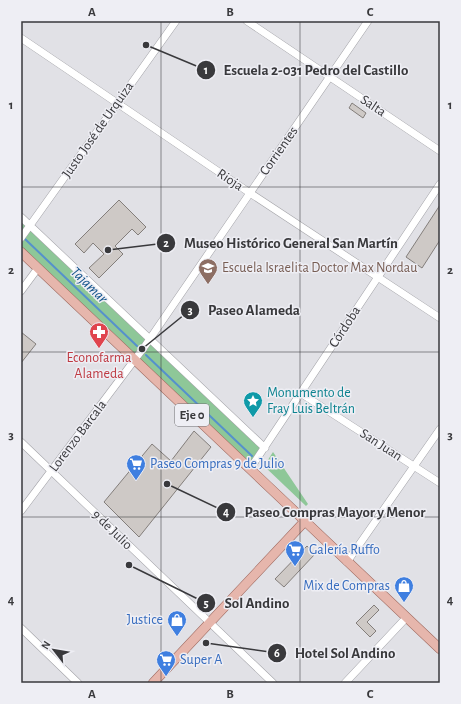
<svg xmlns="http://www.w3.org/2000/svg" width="461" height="704" viewBox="0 0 461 704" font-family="'Alegreya Sans',sans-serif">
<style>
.green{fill:#8ec798}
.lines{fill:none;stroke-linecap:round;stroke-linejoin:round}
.stream{stroke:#5591cc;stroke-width:2}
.building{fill:#cec9c6;stroke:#837e7b}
.minor-casing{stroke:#a3a3a8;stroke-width:8}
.major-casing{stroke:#9e6a60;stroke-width:10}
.minor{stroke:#fff;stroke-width:7}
.major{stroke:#e6b6ac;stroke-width:9}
.grid{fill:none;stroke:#39393c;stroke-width:1;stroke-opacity:0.55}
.labels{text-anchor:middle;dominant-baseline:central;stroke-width:3;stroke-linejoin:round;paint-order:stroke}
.shield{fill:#eeeef4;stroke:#6f6f73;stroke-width:1}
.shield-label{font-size:13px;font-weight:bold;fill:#39393c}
.street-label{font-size:14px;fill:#39393c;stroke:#eeeef4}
.education-label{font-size:14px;fill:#785e54;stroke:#eeeef4;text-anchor:start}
.health-label{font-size:14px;fill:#be3a42;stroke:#eeeef4}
.culture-label{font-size:14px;fill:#0d838f;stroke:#eeeef4;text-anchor:start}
.shop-label{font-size:14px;fill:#366cbe;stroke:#eeeef4;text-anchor:start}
.water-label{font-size:15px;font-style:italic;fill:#11538b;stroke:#eeeef4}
.leader{fill:none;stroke:#39393c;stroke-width:1.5}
.callout-dot{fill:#39393c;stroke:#eeeef4;stroke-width:1.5}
.mark-label{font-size:12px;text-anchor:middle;font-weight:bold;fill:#fff}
.callout-label{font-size:15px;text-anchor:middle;font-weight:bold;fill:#39393c;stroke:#eeeef4;stroke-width:3;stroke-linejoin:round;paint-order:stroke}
.neatline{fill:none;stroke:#39393c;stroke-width:1.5}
.grid-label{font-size:13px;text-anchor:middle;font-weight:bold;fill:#39393c}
</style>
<rect width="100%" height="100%" fill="#e1e1e6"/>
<path class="green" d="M21 217 265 448 250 469 21 252Z
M273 452 308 504 306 506 264 466Z"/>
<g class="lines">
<path class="stream" d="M25 239 137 346
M146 355 252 456"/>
</g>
<path class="building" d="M352 103 366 113 363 118 349 108Z
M119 200 146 227 138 235 132 229 115 246 123 254 99 278 89 268 104 254 93 243 84 253 75 244Z
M440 205V240L422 268 406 257Z
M21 332 36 344 21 363Z
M194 431 211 447 139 537 104 502 152 444 171 461Z
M307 546 315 554 284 587 275 579Z
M374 605 379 610 367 622 376 631 370 637 356 623Z"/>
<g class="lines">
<g class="minor-casing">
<path id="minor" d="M247 21 440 151
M21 38 250 193 440 318
M21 217 265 448
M21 238 176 21
M21 291 38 268
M302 394 440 483
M21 442 273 683
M250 469 440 184
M21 511 145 346 368 21
M347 562 440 429
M21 628 78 683
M345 683 406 618"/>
</g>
<g class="major-casing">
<path id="major" d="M21 252 440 649
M153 683 305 521"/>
</g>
<use href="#minor" class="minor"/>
<use href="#major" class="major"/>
</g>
<path class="grid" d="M161 21V683M300 21V683M21 187H440M21 352H440M21 517H440"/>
<defs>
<g id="school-pin" transform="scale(1)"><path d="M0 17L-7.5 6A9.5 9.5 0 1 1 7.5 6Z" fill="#8d6e63" stroke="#eeeef4"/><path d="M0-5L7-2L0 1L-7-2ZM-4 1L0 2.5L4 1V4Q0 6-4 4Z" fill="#fff"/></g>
<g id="pharmacy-pin" transform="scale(1)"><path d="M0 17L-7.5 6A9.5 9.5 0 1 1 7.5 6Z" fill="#e0444e" stroke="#eeeef4"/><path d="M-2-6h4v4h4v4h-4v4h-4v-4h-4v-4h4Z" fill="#fff"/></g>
<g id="sight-pin" transform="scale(1)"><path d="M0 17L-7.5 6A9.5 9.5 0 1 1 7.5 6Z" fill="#0f9aa8" stroke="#eeeef4"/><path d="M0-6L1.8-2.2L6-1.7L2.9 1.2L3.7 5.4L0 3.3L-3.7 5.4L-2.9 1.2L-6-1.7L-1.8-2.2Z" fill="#fff"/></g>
<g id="supermarket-pin" transform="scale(1)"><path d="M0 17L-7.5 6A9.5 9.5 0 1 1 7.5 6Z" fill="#3f7fe0" stroke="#eeeef4"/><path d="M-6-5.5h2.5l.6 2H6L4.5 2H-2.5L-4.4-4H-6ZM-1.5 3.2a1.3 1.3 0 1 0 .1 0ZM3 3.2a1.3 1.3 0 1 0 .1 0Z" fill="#fff"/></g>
<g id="shop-pin" transform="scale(1)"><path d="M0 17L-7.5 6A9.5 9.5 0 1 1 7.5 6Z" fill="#3f7fe0" stroke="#eeeef4"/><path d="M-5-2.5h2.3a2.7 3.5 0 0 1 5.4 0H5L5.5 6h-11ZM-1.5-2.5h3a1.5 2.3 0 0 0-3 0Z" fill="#fff"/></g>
</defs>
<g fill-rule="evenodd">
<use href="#school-pin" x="208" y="268"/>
<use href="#pharmacy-pin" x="99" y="332"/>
<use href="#sight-pin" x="253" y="401"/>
<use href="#supermarket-pin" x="136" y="464"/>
<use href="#supermarket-pin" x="295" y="550"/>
<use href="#shop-pin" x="404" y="586"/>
<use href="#shop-pin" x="177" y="620"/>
<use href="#supermarket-pin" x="166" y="660"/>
</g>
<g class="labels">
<rect class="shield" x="175" y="404" width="34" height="22" rx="3"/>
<g class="shield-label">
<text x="192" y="415">Eje 0</text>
</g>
<g class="street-label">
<text transform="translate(373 106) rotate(34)">Salta</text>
<text transform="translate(98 130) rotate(-55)">Justo José de Urquiza</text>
<text transform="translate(279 151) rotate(-55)">Corrientes</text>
<text transform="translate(230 180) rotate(34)">Rioja</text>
<text transform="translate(345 327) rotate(-57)">Córdoba</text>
<text transform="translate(78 436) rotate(-53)">Lorenzo Barcala</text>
<text transform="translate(381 445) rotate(33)">San Juan</text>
<text transform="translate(112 530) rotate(44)">9 de Julio</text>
</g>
<g class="education-label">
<text x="222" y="268">Escuela Israelita Doctor Max Nordau</text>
</g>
<g class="health-label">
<text x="99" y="358">Econofarma<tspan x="99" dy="16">Alameda</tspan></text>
</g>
<g class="culture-label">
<text x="267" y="393">Monumento de<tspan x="267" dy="16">Fray Luis Beltrán</tspan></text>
</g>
<g class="shop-label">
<text x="150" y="464">Paseo Compras 9 de Julio</text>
<text x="309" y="550">Galería Ruffo</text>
<text x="390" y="586" text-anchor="end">Mix de Compras</text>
<text x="163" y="620" text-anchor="end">Justice</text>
<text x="180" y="660">Super A</text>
</g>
<g class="water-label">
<text transform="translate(89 285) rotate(44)">Tajamar</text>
</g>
</g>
<path class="leader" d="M146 45L206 70M108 250L166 243M142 349L190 310M167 484L226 512M129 565L206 603M206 643L277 653"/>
<g class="callout-dot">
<circle cx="146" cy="45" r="4"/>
<circle cx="108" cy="250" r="4"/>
<circle cx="142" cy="349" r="4"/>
<circle cx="167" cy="484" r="4"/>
<circle cx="129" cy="565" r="4"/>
<circle cx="206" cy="643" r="4"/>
<circle cx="206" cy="70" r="10"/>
<circle cx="166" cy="243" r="10"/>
<circle cx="190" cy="310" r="10"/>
<circle cx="226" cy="512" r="10"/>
<circle cx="206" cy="603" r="10"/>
<circle cx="277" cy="653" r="10"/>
</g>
<g class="mark-label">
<text x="206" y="74">1</text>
<text x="166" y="247">2</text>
<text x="190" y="314">3</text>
<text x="226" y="516">4</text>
<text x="206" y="607">5</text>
<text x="277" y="657">6</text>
</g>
<g class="callout-label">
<text x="316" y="75">Escuela 2-031 Pedro del Castillo</text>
<text x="291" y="248">Museo Histórico General San Martín</text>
<text x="254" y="315">Paseo Alameda</text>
<text x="335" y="517">Paseo Compras Mayor y Menor</text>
<text x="257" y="608">Sol Andino</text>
<text x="345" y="658">Hotel Sol Andino</text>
</g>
<rect width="461" height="704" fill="none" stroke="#eeeef4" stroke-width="44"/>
<g transform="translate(54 650) rotate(301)" stroke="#eeeef4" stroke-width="3" paint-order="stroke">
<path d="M0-3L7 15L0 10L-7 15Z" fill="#39393c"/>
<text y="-6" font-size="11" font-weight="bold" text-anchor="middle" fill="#39393c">N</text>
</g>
<rect x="22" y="22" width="417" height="660" class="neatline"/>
<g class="grid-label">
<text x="92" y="16">A</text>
<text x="230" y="16">B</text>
<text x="370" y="16">C</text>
<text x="11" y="109">1</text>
<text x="450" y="109">1</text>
<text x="11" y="274">2</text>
<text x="450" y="274">2</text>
<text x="11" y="439">3</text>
<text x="450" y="439">3</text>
<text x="11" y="604">4</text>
<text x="450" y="604">4</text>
<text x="92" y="698">A</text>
<text x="230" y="698">B</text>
<text x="370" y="698">C</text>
</g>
</svg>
